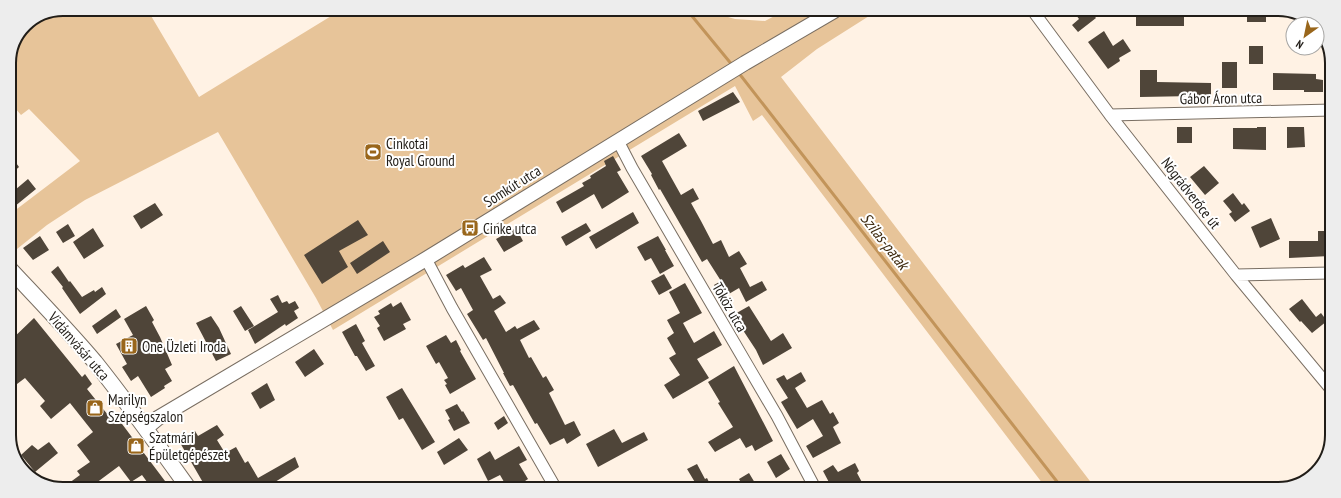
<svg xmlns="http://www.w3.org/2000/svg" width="1341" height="498" viewBox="0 0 1341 498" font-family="'PT Sans Narrow',sans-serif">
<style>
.green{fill:#e7c499}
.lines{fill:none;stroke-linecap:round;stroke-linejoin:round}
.stream{stroke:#c2945a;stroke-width:3}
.building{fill:#4f4539}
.minor-casing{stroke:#796e62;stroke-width:13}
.tertiary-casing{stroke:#796e62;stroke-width:16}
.secondary-casing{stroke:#796e62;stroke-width:17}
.minor{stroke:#fff;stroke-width:11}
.tertiary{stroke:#fff;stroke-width:14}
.secondary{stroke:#fff;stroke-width:15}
.labels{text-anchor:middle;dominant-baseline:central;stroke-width:4;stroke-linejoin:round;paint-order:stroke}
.street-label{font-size:15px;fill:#211d18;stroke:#fff}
.poi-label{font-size:15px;fill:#211d18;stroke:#fff;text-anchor:start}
.water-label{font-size:16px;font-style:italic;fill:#3f2b10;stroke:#fff}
.rim{fill:none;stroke:#211d18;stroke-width:2}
</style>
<rect width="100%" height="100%" fill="#fff2e4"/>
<path class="green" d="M63 9H147L199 97 341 10 722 11 728 17 735 19 765 21 784 11H877L817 49 781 77 1096 489 1046 488 762 115 753 121 735 86 333 330 316 298 218 132 85 200 47 225 17 249 9 238V215L80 161 29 109 21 115 9 101V59L25 25Z"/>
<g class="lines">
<path class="stream" d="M687 10 733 66
M738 72 1062 488"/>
</g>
<path class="building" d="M1073 11H1090L1096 18 1078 32 1072 25 1079 19Z
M1166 12H1184V26H1136V15H1166Z
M1247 12H1266V22H1247Z
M1104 31 1113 46 1123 39 1131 51 1119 58 1120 61 1108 69 1088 42Z
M1249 46H1263V64H1249Z
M1222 62H1237V88H1222Z
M1140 70H1157V82L1211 83V98H1194V96L1140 97Z
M1273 73 1316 74V79L1323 80V92H1304V90H1273Z
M733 92 740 102 703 121 698 111Z
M1177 127H1192V143H1177Z
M1257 127H1266V150L1233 149V128H1257Z
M1287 127H1304L1305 147 1287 148Z
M679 133 687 146 662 161 681 195 693 188 699 199 691 203 701 221 713 244 721 240 729 257 739 251 747 264 740 268 750 287 762 281 767 290 746 302 739 288 722 298 714 285 721 281 707 259 702 262 660 189 659 190 651 175 652 174 641 156Z
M9 153 19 167 9 176Z
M613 156 621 170 617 172 629 192 602 209 594 194 562 213 556 202 584 186 582 183 591 178 590 176 606 166 604 161Z
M1204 166 1219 183 1205 195 1190 177Z
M28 179 36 189 9 211V195Z
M1233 193 1242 205 1244 203 1250 211 1235 222 1229 214 1232 212 1223 201Z
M155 203 163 215 141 229 133 216Z
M633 212 639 223 596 249 589 237Z
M1271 218 1280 239 1260 248 1251 227Z
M358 220 368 235 339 251 348 267 322 284 304 255Z
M586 223 591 231 566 246 561 237Z
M68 224 75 236 63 243 56 232Z
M93 228 104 246 84 259 73 242Z
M516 228 523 241 504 252 496 239Z
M1318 231H1331L1330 256 1289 258V241H1318Z
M40 236 49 250 33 260 23 248Z
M658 236 666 250H665L674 266 660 274 651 258 645 261 637 247Z
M383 241 390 252 357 274 350 263Z
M484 257 492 270 480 276 493 299 500 295 506 303 494 311 506 332 515 326 517 329 534 320 540 329 520 340 529 358 531 357 543 378 546 376 554 390 549 393 565 425 574 421 581 435 567 444 564 438 550 445 537 423 535 424 513 385 510 386 503 373H504L486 338 483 340 467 314 473 310 461 288 456 291 446 275 463 265 465 268Z
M58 266 69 282 70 281 82 297 94 290 95 292 102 287 106 294 80 314 62 288 63 287 51 272Z
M664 274 672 288 659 295 651 281Z
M685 283 702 313 683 323 694 343 714 331 722 345 697 359 709 378 673 399 664 385 680 375 669 358 676 354 667 338 674 333 667 320 680 313 669 292Z
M278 295 282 303 287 301 289 304 295 301 299 308 294 311 298 318 286 326 285 324 255 344 248 330 278 312 270 299Z
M1302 299 1316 317 1321 313 1327 321 1312 333 1301 321 1300 322 1289 309Z
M401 302 411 320 403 324 406 329 384 341 377 328 380 326 374 317 380 314 378 311 391 303 393 307Z
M146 306 154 320 152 322 160 337 172 365 165 369 172 381 164 386 165 388 151 397 138 376 131 381 122 367 127 364 116 344 133 335 124 319Z
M241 306 254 326 245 331 233 311Z
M749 306 771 341 783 333 792 348 763 365 756 350 733 315Z
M116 309 121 317 97 334 92 326Z
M211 316 219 328 231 354 216 361 196 323Z
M34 318 82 377 85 374 92 384 87 389 108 415 113 412 165 481 158 486H150L142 475 131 482 119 466 92 486H65L80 475 77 471 90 462 77 445 93 432 70 403 51 419 40 406 45 401 25 378 17 384 9 374V342Z
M356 324 365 341 362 343 375 366 366 371 357 356H355L342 332Z
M446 335 451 343 456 340 461 350 460 351 476 379 450 394 445 385 447 384 444 380 448 378 439 362 436 364 426 346Z
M314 349 324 364 305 377 295 362Z
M734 366 773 441 755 451 752 445 746 448 740 438 715 452 708 442 733 427 718 403 720 402 708 382Z
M801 372 806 381 795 388 807 408 822 400 830 414 833 412 839 423 833 427 841 443 813 458 806 446 823 436 813 419 797 429 781 402 788 398 776 379 784 375 787 380Z
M267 383 275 400 260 409 251 393Z
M402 388 435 442 422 450 403 418 399 420 386 397Z
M457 404 462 412 463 411 470 423 454 431 448 420 450 419 445 410Z
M504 416 508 423 498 430 494 423Z
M217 425 224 435 217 440 225 453 236 447 245 463 248 461 258 478 295 457 299 467 267 487 205 486 179 441 195 431 198 436Z
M614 429 622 443 644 432 648 440 598 467 586 444Z
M459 438 468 450 444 465 437 452Z
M49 442 58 453 35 472 21 455 32 445 38 450Z
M519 446 527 460 519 464 528 479 519 485 520 487H507L500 475 488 481 477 459 490 451 495 460Z
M781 454 790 469 776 478 767 462Z
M855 463 859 471 857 473 865 488H832L823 471 833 465 838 472Z
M697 464 705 479 707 478 712 488H690L696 484 687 469Z
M749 473 755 483 748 488H744L739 479Z"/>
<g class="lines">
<g class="minor-casing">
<path id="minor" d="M1033 11 1110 115 1236 275 1330 388
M1110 115 1332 110
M618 141 632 168 777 416 815 488
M426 259 452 308 555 487
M1236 275 1330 273"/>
</g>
<g class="tertiary-casing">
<path id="tertiary" d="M146 428 158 418 426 259 745 63 834 11"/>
</g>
<g class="secondary-casing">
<path id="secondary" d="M9 268C38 299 68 330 95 362 127 402 157 444 187 486"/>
</g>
<use href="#minor" class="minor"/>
<use href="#tertiary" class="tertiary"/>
<use href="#secondary" class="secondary"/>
</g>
<defs>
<g id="stadium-square" transform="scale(0.9)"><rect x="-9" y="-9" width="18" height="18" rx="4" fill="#99661b" stroke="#fff"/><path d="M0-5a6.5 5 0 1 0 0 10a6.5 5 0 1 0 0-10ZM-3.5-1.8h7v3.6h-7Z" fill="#fff"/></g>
<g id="bus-square" transform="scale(0.9)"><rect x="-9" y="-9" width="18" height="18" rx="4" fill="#99661b" stroke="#fff"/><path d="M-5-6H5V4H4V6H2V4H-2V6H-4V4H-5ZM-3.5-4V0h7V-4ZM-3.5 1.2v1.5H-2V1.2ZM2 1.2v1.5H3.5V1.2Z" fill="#fff"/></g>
<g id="building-square" transform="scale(0.9)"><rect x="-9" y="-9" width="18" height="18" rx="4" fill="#99661b" stroke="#fff"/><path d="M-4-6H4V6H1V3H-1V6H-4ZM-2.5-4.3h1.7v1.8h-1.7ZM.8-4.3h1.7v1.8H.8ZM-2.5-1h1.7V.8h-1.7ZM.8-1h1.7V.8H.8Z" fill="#fff"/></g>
<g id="shop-square" transform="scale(0.9)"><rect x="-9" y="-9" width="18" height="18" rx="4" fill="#99661b" stroke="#fff"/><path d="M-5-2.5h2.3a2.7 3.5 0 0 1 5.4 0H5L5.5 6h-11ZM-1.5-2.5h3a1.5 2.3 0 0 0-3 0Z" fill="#fff"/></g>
</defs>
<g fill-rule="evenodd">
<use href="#stadium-square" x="373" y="152"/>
<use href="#bus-square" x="470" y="228"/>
<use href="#building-square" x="129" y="346"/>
<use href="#shop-square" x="95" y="408"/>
<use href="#shop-square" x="136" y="446"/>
</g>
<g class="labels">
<g class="street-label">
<text transform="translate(1221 98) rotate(-1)">Gábor Áron utca</text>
<text transform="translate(512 186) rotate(-32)">Somkút utca</text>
<text transform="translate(1191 193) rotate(52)">Nógrádverőce út</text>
<text transform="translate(730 307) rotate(60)">Tóköz utca</text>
<text transform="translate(79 346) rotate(49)">Vidámvásár utca</text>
</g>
<g class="poi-label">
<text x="386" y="143">Cinkotai<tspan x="386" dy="17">Royal Ground</tspan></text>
<text x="483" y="228">Cinke utca</text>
<text x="142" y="346">One Üzleti Iroda</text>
<text x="108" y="399">Marilyn<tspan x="108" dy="17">Szépségszalon</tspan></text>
<text x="149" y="437">Szatmári<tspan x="149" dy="17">Épületgépészet</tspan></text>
</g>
<g class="water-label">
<text transform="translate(885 241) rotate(52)">Szilas-patak</text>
</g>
</g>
<path d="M0 0H1341V498H0ZM63 16H1278A47 47 0 0 1 1325 63V435A47 47 0 0 1 1278 482H63A47 47 0 0 1 16 435V63A47 47 0 0 1 63 16Z" fill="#ededed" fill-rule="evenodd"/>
<path class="rim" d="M63 16H1278A47 47 0 0 1 1325 63V435A47 47 0 0 1 1278 482H63A47 47 0 0 1 16 435V63A47 47 0 0 1 63 16Z"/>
<g transform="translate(1305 36) rotate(213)"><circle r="19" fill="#ffffff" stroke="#a6a5a3"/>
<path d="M0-3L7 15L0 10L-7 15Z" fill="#99661b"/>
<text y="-6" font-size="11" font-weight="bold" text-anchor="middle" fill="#211d18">N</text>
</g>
</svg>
